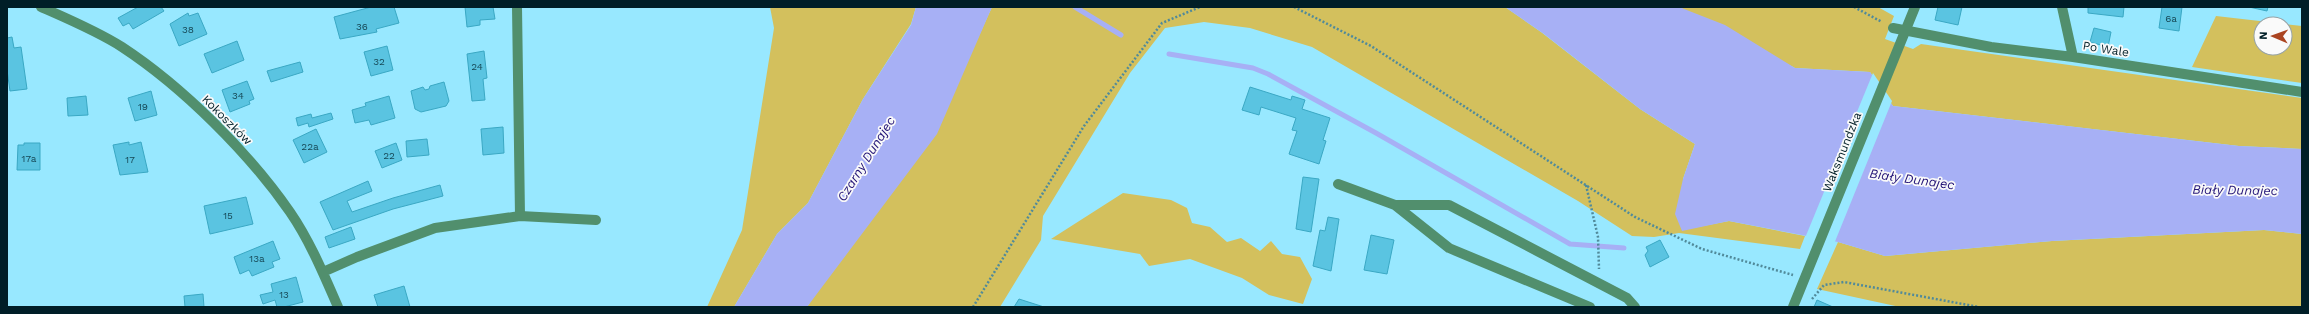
<svg xmlns="http://www.w3.org/2000/svg" width="2309" height="314" viewBox="0 0 2309 314" font-family="'Work Sans',sans-serif">
<style>
.green{fill:#d3c05d;fill-rule:evenodd}
.water{fill:#a7b0f5}
.pier{fill:#98e8ff}
.lines{fill:none;stroke-linecap:round;stroke-linejoin:round}
.stream{stroke:#a7b0f5;stroke-width:5}
.building{fill:#5ac4e1;stroke:#3aa8c4}
.path{stroke:#518a9a;stroke-width:2.5;stroke-dasharray:2 2;stroke-linecap:butt}
.minor{stroke:#518f6d;stroke-width:10}
.labels{text-anchor:middle;dominant-baseline:central;stroke-width:3.5;stroke-linejoin:round;paint-order:stroke}
.number-label{font-size:10px;fill:#164856}
.street-label{font-size:12px;fill:#001e27;stroke:#fafafa}
.water-label{font-size:13px;font-style:italic;fill:#231477;stroke:#fafafa}
</style>
<rect width="100%" height="100%" fill="#98e8ff"/>
<path class="green" d="M770 7H916L911 24 863 99 808 203 777 234 734 307H707L742 230 774 28Z
M992 7H1505L1541 32 1640 109 1695 144 1683 179 1682 230 1729 221 1805 236 1800 249 1679 233 1654 237 1632 236 1578 201 1312 47 1250 28 1204 22 1165 28 1130 73 1043 216 1041 240 1000 307H807L971 53Z
M1679 7H1878L1894 16 1885 39 1913 49 1921 44 2302 98V149L2239 146 1893 106 1870 72 1795 68Z
M2216 16 2302 26V83L2192 67ZM2261 24H2285V48H2261Z
M1123 193 1171 200 1187 208 1192 223 1210 227 1227 242 1241 238 1260 251 1271 241 1282 254 1300 257 1312 279 1303 304 1269 295 1242 278 1190 259 1149 266 1140 254 1051 239Z
M2264 230 2302 234V307H1900L1817 289 1838 242 1885 256 2052 241Z"/>
<path class="water" d="M916 7H992L937 134 807 307H734L777 234 808 203 863 99 911 25Z
M1505 7H1679L1725 25 1795 68 1870 72 1893 106 2239 146 2302 149V234L2264 230 2052 241 1885 256 1838 242 1729 221 1682 231 1675 214 1683 179 1695 144 1640 109 1544 34Z"/>
<path class="pier" d="M1873 73 1892 101 1834 244 1805 238Z"/>
<g class="lines">
<path class="stream" d="M1075 7 1121 35
M1169 54 1253 68 1268 74 1376 133 1570 244 1624 248"/>
</g>
<path class="building" d="M138 7H161L164 11 133 29 129 23 123 26 118 18Z
M371 7H394L399 23 376 29 377 32 340 39 334 17Z
M465 7H493L495 19 480 20V25L467 27Z
M1938 7H1962L1958 25 1935 20Z
M2088 7H2124L2123 17 2088 13Z
M2162 7H2182L2179 31 2159 28Z
M2249 7H2268L2267 11Z
M188 13 189 16 198 13 207 34 179 46 170 24Z
M2094 28 2111 32 2108 47 2090 42Z
M12 37 14 48 21 47 27 89 10 91 7 70V38Z
M237 41 244 60 212 73 204 54Z
M387 46 393 70 371 76 364 52Z
M484 51 487 78 483 79 485 100 472 101 467 54Z
M300 62 303 72 271 82 267 71Z
M247 81 254 99 249 101 250 104 230 112 222 90Z
M444 82 449 101 446 106 421 112 415 109 411 91 423 87 425 90 429 89 430 86Z
M1250 87 1291 100 1292 96 1305 100 1302 109 1330 118 1323 140 1326 141 1319 164 1289 154 1297 131 1292 130 1296 118 1261 107 1259 115 1242 110Z
M151 91 157 115 135 121 128 98Z
M86 96 88 115 68 116 67 98Z
M389 96 395 118 371 125 369 120 355 123 352 110 366 106 365 103Z
M331 113 333 119 309 127 308 123 298 126 296 118 311 114 312 118Z
M503 127 504 153 483 155 481 129Z
M316 129 327 152 304 163 293 140Z
M427 139 429 155 407 157 406 141Z
M129 142V145L141 142 148 172 120 175 113 145Z
M24 143H40V170H17L18 145H24Z
M396 143 402 160 382 168 375 151Z
M1303 177 1319 179 1311 232 1296 229Z
M368 181 372 191 347 201 352 212 393 198 440 185 443 196 393 209 333 230 320 202Z
M246 197 253 224 210 234 204 206Z
M1328 217 1339 219 1331 271 1313 266 1320 230 1325 231Z
M351 227 355 239 329 248 325 237Z
M1371 235 1394 240 1387 274 1364 270Z
M1660 240 1669 257 1650 267 1645 255 1648 251 1646 247Z
M273 241 280 259 272 262 274 267 252 276 249 270 240 274 234 257Z
M296 277 303 302 284 307H277L275 300 263 304 260 295 273 292 271 284Z
M404 286 410 307H378L374 295Z
M203 294 204 307H185L184 296Z
M1019 299 1044 307H1014Z
M1817 300 1833 307H1814Z"/>
<g class="lines">
<path class="path" d="M1294 7 1371 46 1635 217 1702 249 1793 275
M1854 7 1882 22
M1586 185 1598 237 1599 269
M1812 299 1824 285 1844 282 1979 307
M973 307 1084 126 1162 23 1200 7"/>
<path class="minor" d="M41 7C68 19 97 31 122 47 183 87 249 153 290 212 310 241 324 275 338 307
M517 7 520 216
M2062 7 2073 57
M1893 28 1991 47 2073 57 2302 92
M1338 184 1395 205H1449L1627 298 1635 307
M1395 205 1449 248 1590 307
M323 272 357 257 435 228 520 216 596 220
M1793 307 1915 7"/>
</g>
<g class="labels">
<g class="number-label">
<text x="2171" y="18">6a</text>
<text x="362" y="26">36</text>
<text x="188" y="29">38</text>
<text x="379" y="61">32</text>
<text x="477" y="66">24</text>
<text x="238" y="95">34</text>
<text x="143" y="106">19</text>
<text x="310" y="146">22a</text>
<text x="389" y="155">22</text>
<text x="29" y="158">17a</text>
<text x="130" y="159">17</text>
<text x="228" y="215">15</text>
<text x="257" y="258">13a</text>
<text x="284" y="294">13</text>
</g>
<g class="street-label">
<text transform="translate(2106 49) rotate(9)">Po Wale</text>
<text transform="translate(227 120) rotate(45)">Kokoszków</text>
<text transform="translate(1842 152) rotate(-68)">Waksmundzka</text>
</g>
<g class="water-label">
<text transform="translate(866 159) rotate(-58)">Czarny Dunajec</text>
<text transform="translate(1912 179) rotate(8)">Biały Dunajec</text>
<text transform="translate(2235 190) rotate(1)">Biały Dunajec</text>
</g>
</g>
<rect width="2309" height="314" fill="none" stroke="#001e27" stroke-width="16"/>
<g transform="translate(2273 36) rotate(272)"><circle r="19" fill="#fafafa" stroke="#96a2a6"/>
<path d="M0-3L7 15L0 10L-7 15Z" fill="#ab4421"/>
<text y="-6" font-size="11" font-weight="bold" text-anchor="middle" fill="#001e27">N</text>
</g>
</svg>
